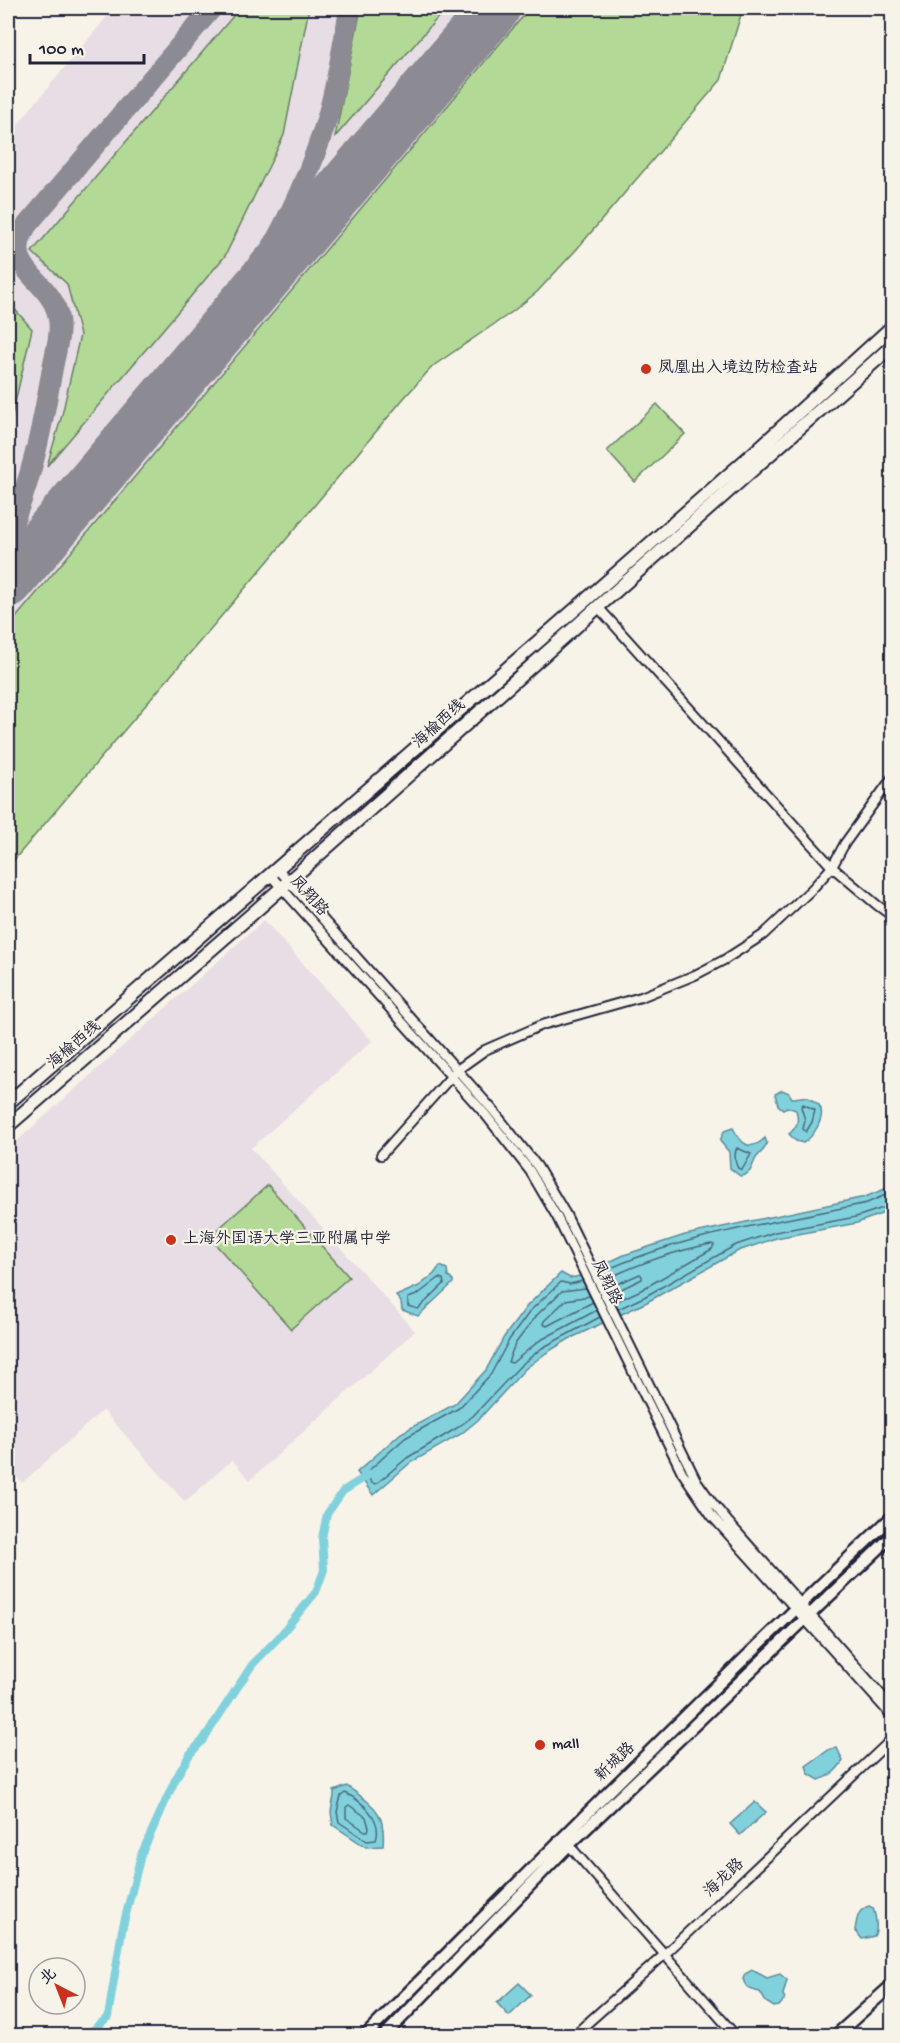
<svg xmlns="http://www.w3.org/2000/svg" width="900" height="2043" viewBox="0 0 900 2043" font-family="'Gochi Hand','LXGW WenKai TC',sans-serif">
<style>
.built{fill:#e7dde4}
.green{fill:#b2da96;stroke:#6a7e68;stroke-width:1.5}
.water{fill:#81d1dc;stroke:#5b8b9c;stroke-width:1.5}
.lines{fill:none;stroke-linecap:round;stroke-linejoin:round}
.shore{stroke:#48687b;stroke-width:1.5}
.canal{stroke:#81d1dc;stroke-width:8}
.taxiway{stroke:#8c8a92;stroke-width:21}
.runway{stroke:#8c8a92;stroke-width:51}
.minor-casing{stroke:#22223b;stroke-width:12}
.major-casing{stroke:#22223b;stroke-width:15}
.highway-casing{stroke:#22223b;stroke-width:16}
.minor{stroke:#f7f3e8;stroke-width:8}
.major{stroke:#f7f3e8;stroke-width:10}
.highway{stroke:#f7f3e8;stroke-width:12}
.poi-dot{fill:#c8321e;stroke:#f7f3e8;stroke-width:2}
.labels{text-anchor:middle;dominant-baseline:central;stroke-width:4.5;stroke-linejoin:round;paint-order:stroke}
.poi-label{font-size:16px;fill:#22223b;stroke:#f7f3e8;text-anchor:start}
.street-label{font-size:16px;fill:#22223b;stroke:#f7f3e8}
</style>
<rect width="100%" height="100%" fill="#f7f3e8"/>
<filter id="ink" filterUnits="userSpaceOnUse"><feTurbulence type="fractalNoise" baseFrequency=".0167" numOctaves="2"/><feDisplacementMap in="SourceGraphic" scale="12" xChannelSelector="R" yChannelSelector="G"/><feConvolveMatrix kernelMatrix="1 2 1 2 8 2 1 2 1" color-interpolation-filters="sRGB"/></filter>
<g filter="url(#ink)">
<path class="built" d="M114 8H743L721 80 576 250 537 292 512 312 433 366 404 398 269 560 8 867V136Z
M264 920 372 1041 251 1148 415 1331 250 1480 232 1460 185 1502 103 1410 22 1483 8 1467V1149Z"/>
<path class="green" d="M240 8H309L284 135 225 256 47 466 62 415 80 335 67 284 32 252Z
M361 8H446L335 137Z
M530 8H743L721 80 576 250 537 292 512 312 433 366 404 398 269 560 8 867V627Z
M12 306 32 329 8 433V307Z
M657 404 685 434 635 482 607 451Z
M268 1185 349 1277 291 1329 209 1237Z"/>
<path class="water" d="M782 1090 789 1093 792 1098C796 1098 803 1096 807 1097 810 1099 817 1103 819 1105 827 1117 813 1137 803 1143L796 1141 789 1134C798 1126 799 1121 796 1110L787 1107 783 1109 778 1105 775 1094Z
M733 1128C741 1143 749 1153 765 1138L767 1143 764 1149 756 1158 750 1171 745 1175 740 1176 730 1168 729 1152 720 1141 724 1131Z
M892 1186V1210L857 1223 776 1238 738 1251 647 1302 569 1339 546 1353 525 1369 478 1420 461 1434 410 1463 373 1495 357 1472 401 1433 455 1404 486 1370 504 1337 527 1306 561 1273 570 1278 580 1276 624 1255 685 1235 865 1197Z
M440 1266 447 1269 448 1277 453 1280V1283L418 1316 402 1310 401 1302 396 1296 419 1286 434 1274Z
M837 1748 843 1761C836 1771 831 1776 819 1780L809 1774 806 1766 830 1749Z
M347 1786C373 1806 386 1810 383 1846L366 1847 333 1825 331 1812 334 1796V1791Z
M755 1802 766 1812 740 1835 730 1824Z
M869 1906 873 1908C876 1916 878 1930 874 1936L862 1939 855 1930C857 1919 857 1910 869 1906Z
M752 1970 767 1978 780 1974 787 1980 783 1995 785 1999 779 2006 774 2007 766 2002 760 1992C751 1990 746 1989 743 1979L745 1974Z
M519 1983 531 1995 509 2016 497 2003Z"/>
<g class="lines">
<path class="shore" d="M803 1104 815 1110 812 1122 806 1132 803 1129 805 1120 801 1107Z
M737 1148 751 1154 742 1170 738 1168C735 1164 734 1152 737 1148Z
M600 1273C683 1234 777 1222 867 1203L892 1192
M439 1278 443 1279 444 1284 418 1309 408 1306V1298L417 1295Z
M604 1280C638 1264 674 1251 711 1244L714 1245 712 1249 641 1290 615 1302
M583 1281 570 1284 561 1282 531 1310 509 1340 491 1374 459 1408 405 1438 367 1472 366 1475 372 1483 376 1484 407 1458 457 1428 473 1416 521 1365 542 1348 600 1317
M586 1288 562 1291 537 1315 515 1344 508 1362 512 1363 539 1341 597 1310
M608 1288 640 1274 642 1276V1279L611 1294
M590 1296 566 1300 544 1321 543 1324 547 1326 593 1302
M618 1309 644 1297 736 1245 775 1232 856 1217 892 1205
M345 1793C362 1801 383 1819 376 1840L367 1841 339 1822 337 1812 341 1796Z
M349 1805 366 1817 369 1828 368 1831H365L346 1818V1807Z"/>
<path class="canal" d="M8 2032 29 2036
M81 2036 93 2030 108 2017 122 1930 141 1855 176 1778 190 1754 203 1740 252 1665 279 1637 316 1592 324 1570 322 1538 327 1514 343 1491 370 1474"/>
<path class="taxiway" d="M16 238 212 8
M206 348C260 277 303 200 328 115 338 80 343 43 350 8
M8 534C32 481 42 427 52 371 55 353 62 333 58 316 52 280 0 269 26 227"/>
<path class="runway" d="M8 582 495 8"/>
<g class="minor-casing">
<path id="minor" d="M598 607 832 867 877 905 892 916
M278 869 492 1109 537 1166 565 1213 696 1480 711 1501 729 1523 892 1707
M271 876 485 1114 530 1171 557 1217 682 1472 712 1516 892 1716
M381 1155 457 1070 485 1050 542 1025 641 997 695 975 724 960 763 935 812 889 832 867 845 843 892 778
M567 1843 736 2036
M573 2036 665 1954 892 1739"/>
</g>
<g class="major-casing">
<path id="major" d="M365 2036C539 1861 713 1686 892 1517
M384 2036 569 1845 892 1536
M835 2036 892 1985"/>
</g>
<g class="highway-casing">
<path id="highway" d="M8 1103 587 599 757 450 892 327
M8 1126 252 914 892 346"/>
</g>
<use href="#minor" class="minor"/>
<use href="#major" class="major"/>
<use href="#highway" class="highway"/>
</g>
</g>
<g class="poi-dot">
<circle cx="646" cy="369" r="6"/>
<circle cx="171" cy="1240" r="6"/>
<circle cx="540" cy="1745" r="6"/>
</g>
<g class="labels">
<g class="poi-label">
<text x="658" y="369">凤凰出入境边防检查站</text>
<text x="183" y="1240">上海外国语大学三亚附属中学</text>
<text x="552" y="1745">mall</text>
</g>
<g class="street-label">
<text transform="translate(440 725) rotate(-42)">海榆西线</text>
<text transform="translate(308 897) rotate(48)">凤翔路</text>
<text transform="translate(75 1046) rotate(-41)">海榆西线</text>
<text transform="translate(605 1283) rotate(64)">凤翔路</text>
<text transform="translate(616 1763) rotate(-44)">新城路</text>
<text transform="translate(725 1879) rotate(-43)">海龙路</text>
</g>
</g>
<rect width="900" height="2043" fill="none" stroke="#f7f3e8" stroke-width="30"/>
<rect x="15" y="15" width="870" height="2013" fill="none" stroke="#22223b" stroke-width="2" filter="url(#ink)"/>
<g transform="translate(57 1986) rotate(318)"><circle r="28" fill="#f7f3e8" stroke="#a29fa3" stroke-width="1.5"/>
<path d="M0-4.5L10 22L0 15L-10 22Z" fill="#c8321e"/>
<text y="-9" font-size="16" font-weight="bold" text-anchor="middle" fill="#22223b">北</text>
</g>
<path d="M30 54v9h114v-9" fill="none" stroke="#22223b" stroke-width="3"/>
<text x="39" y="54" font-size="18" fill="#22223b" stroke="#f7f3e8" stroke-width="4.5" paint-order="stroke">100 m</text>
</svg>
